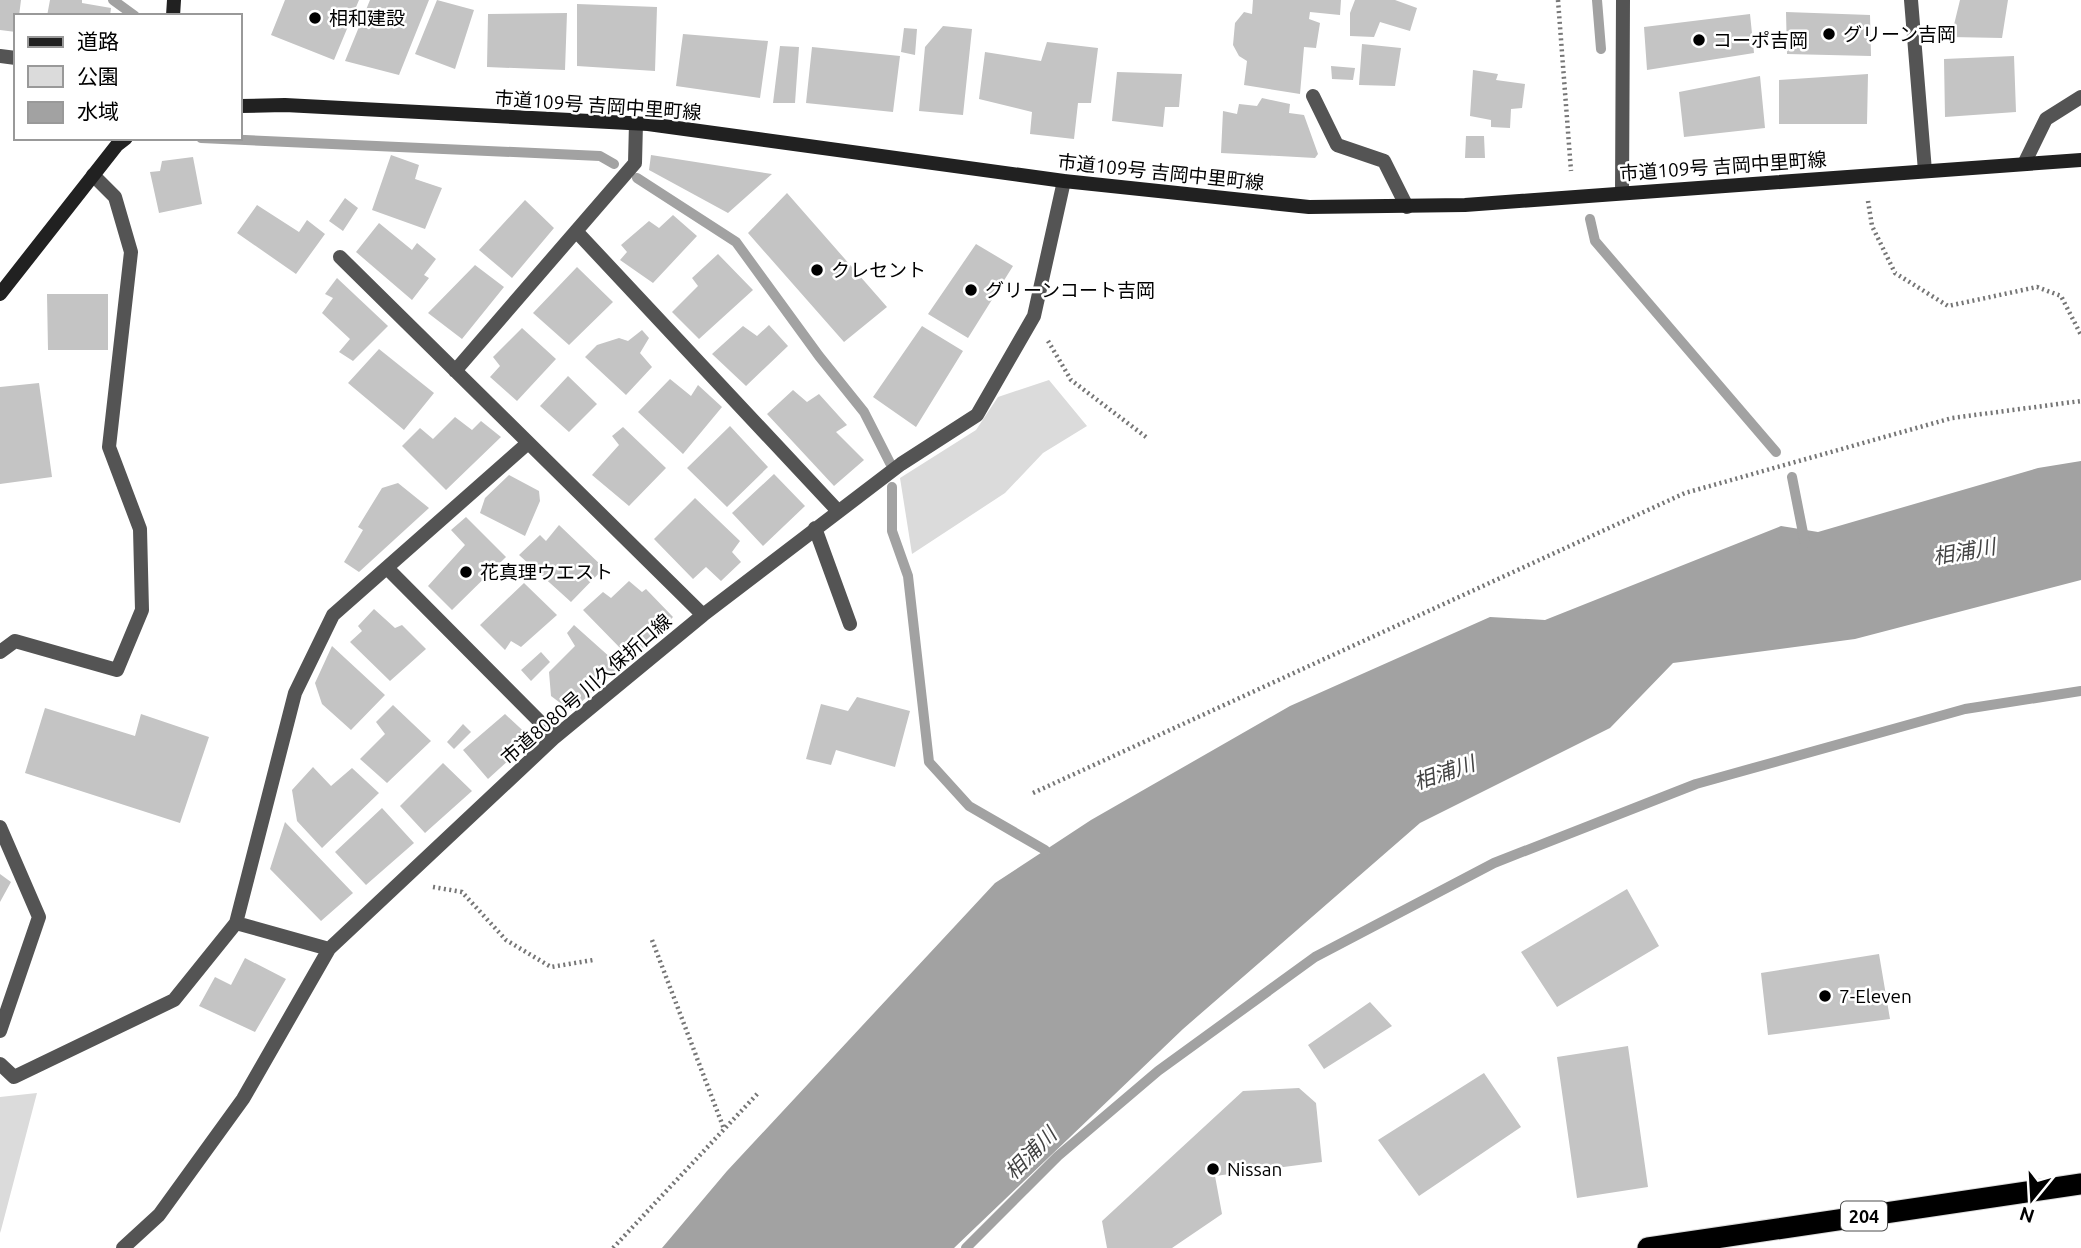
<svg xmlns="http://www.w3.org/2000/svg" width="2081" height="1248" viewBox="0 0 2081 1248" font-family="Ubuntu,'Noto Sans JP',sans-serif">
<style>
.green{fill:#dbdbdb}
.water{fill:#a2a2a2}
.lines{fill:none;stroke-linecap:round;stroke-linejoin:round}
.stream{stroke:#a2a2a2;stroke-width:10}
.building{fill:#c4c4c4}
.highway-casing{stroke:#dbdbdb;stroke-width:23}
.path{stroke:#767676;stroke-width:4.5;stroke-dasharray:2 3.5;stroke-linecap:butt}
.street{stroke:#545454;stroke-width:14}
.secondary{stroke:#212121;stroke-width:14}
.highway{stroke:#000;stroke-width:21}
.poi-dot{fill:#000;stroke:#fff;stroke-width:2.5}
.labels{text-anchor:middle;dominant-baseline:central;stroke-width:5;stroke-linejoin:round;paint-order:stroke}
.shield{fill:#fff;stroke:#4c4c4c;stroke-width:2}
.shield-label{font-size:18px;font-weight:bold;fill:#000}
.poi-label{font-size:19px;fill:#000;stroke:#fff;text-anchor:start}
.street-label{font-size:19px;fill:#000;stroke:#fff}
.water-label{font-size:21px;font-style:italic;fill:#434343;stroke:#fff}
</style>
<rect width="100%" height="100%" fill="#fff"/>
<path class="green" d="M1049 380 1087 426 1043 453 1005 493 912 554 900 478 976 430 998 397Z
M37 1093 1 1230 0 1233V1097Z"/>
<path class="water" d="M2081 461V580L1855 639 1673 663 1610 728 1420 823 1183 1029 954 1248H662L727 1171 995 883 1091 820 1290 706 1490 617 1545 620 1781 526 1818 532 2038 468Z"/>
<g class="lines">
<path class="stream" d="M113 0 135 16
M1597 0 1601 49
M201 138 600 156 614 164
M637 178 736 242 819 356 864 412 890 463
M1590 219 1595 241 1776 452
M1792 477 1805 543
M892 487V531L908 576 929 762 969 806 1045 850
M966 1248 1058 1156 1158 1071 1315 957 1494 863 1696 784 1965 709 2081 691"/>
</g>
<path class="building" d="M0 0H21L19 16H16V32L0 30Z
M50 0H82V3L111 8 110 16H47Z
M285 0H359L334 60 271 35Z
M370 0H429L399 75 345 61Z
M437 0 474 10 455 69 415 54Z
M1253 0H1341L1340 15 1310 12 1309 19 1320 23 1316 48 1304 47 1300 94 1244 85 1247 61 1239 56 1233 45 1235 23 1244 12 1252 14Z
M1355 0H1395L1417 8 1410 31 1380 22 1374 37 1350 36V13Z
M1960 0H2008L2002 38 1951 37Z
M577 4 657 7 655 71 577 66Z
M1786 12 1870 15 1871 56 1787 54Z
M567 13 565 70 487 67 488 14Z
M1750 14 1754 53 1647 70 1644 27Z
M943 26 972 29 963 115 919 111 925 47Z
M904 28 917 29 915 55 901 52Z
M683 34 768 41 760 98 676 86Z
M1047 42 1098 48 1091 103H1078L1074 139 1030 134 1032 112 979 99 985 52 1041 61Z
M1362 44 1401 48 1395 86 1359 85Z
M780 46 799 47 795 103H773Z
M812 47 900 56 893 112 806 103Z
M2014 56 2016 112 1945 117 1944 59Z
M1331 66 1355 68 1353 80 1332 79Z
M1473 70 1498 74 1496 80 1525 84 1522 108 1511 109 1510 128 1491 127V120L1470 116Z
M1117 72 1182 74 1179 107H1165L1163 127 1112 121Z
M1868 74 1867 124H1779V80Z
M1760 76 1765 128 1684 137 1679 92Z
M1262 98 1290 104 1289 113 1304 115 1318 154 1315 158 1221 153 1223 111 1237 114 1239 104 1257 106Z
M1466 136H1484L1485 158H1465Z
M391 155 419 165 415 179 442 188 425 229 372 210Z
M651 155 772 174 728 213 649 170Z
M193 157 202 204 159 213 150 172 160 171 162 161Z
M787 193 887 307 844 342 748 233Z
M345 198 358 208 343 231 329 221Z
M525 200 554 228 512 278 479 250Z
M257 205 299 232 307 220 325 234 296 274 237 233Z
M673 215 697 236 653 283 620 260 627 252 621 245 649 221 659 228Z
M379 223 412 250 417 243 436 259 424 275 429 278 412 300 356 252Z
M976 244 1013 266 968 338 928 314Z
M718 254 753 290 699 339 672 312 698 286 692 278Z
M475 265 504 287 462 339 428 313Z
M577 267 613 302 569 345 533 313Z
M337 278 388 326 353 361 339 352 350 339 322 313 333 298 325 294Z
M47 294H108V350H48Z
M769 325 788 346 746 386 712 354 743 326 757 336Z
M922 326 963 351 916 427 873 397Z
M522 328 556 359 517 401 490 377 500 366 493 357Z
M642 330 649 338 640 353 652 367 626 395 585 357 597 345 619 338 628 341Z
M379 349 434 393 404 430 348 383Z
M568 376 597 404 569 432 540 406Z
M670 379 691 396 698 385 722 407 683 454 638 412Z
M39 383 52 477 0 484V387Z
M793 390 807 402 819 394 847 425 836 432 864 460 834 486 767 414Z
M455 417 472 430 481 421 501 437 446 490 402 446 420 428 433 439Z
M730 426 768 467 727 507 687 468Z
M623 427 666 468 629 506 592 475 619 445 612 436Z
M774 474 805 506 763 546 732 513Z
M509 475 539 491 540 501 525 536 480 513 485 498Z
M398 483 429 508 359 572 344 562 363 530 358 527 382 488Z
M695 498 740 541 732 552 741 562 721 581 706 567 693 579 654 539Z
M466 517 506 557 452 610 428 586 465 545 451 530Z
M559 525 604 568 571 602 519 555 540 535 546 541Z
M629 581 642 592 646 589 673 617 641 650 632 643 623 651 583 610 603 592 611 598Z
M524 583 557 615 521 647 511 641 505 650 480 625Z
M374 609 395 628 402 625 426 649 390 681 350 642 362 631 358 626Z
M574 625 621 667 571 711 551 696 549 672 575 646 567 633Z
M332 646 385 695 351 730 322 704 315 683Z
M541 652 550 662 531 681 521 670Z
M857 697 910 711 895 767 836 750 831 765 806 759 821 704 848 711Z
M393 705 431 741 387 783 360 759 385 734 376 722Z
M45 708 135 736 141 714 209 737 180 823 25 773Z
M505 714 532 739 488 779 463 750Z
M463 724 471 732 454 749 447 742Z
M443 763 472 791 425 833 400 806Z
M313 767 331 786 352 768 379 793 322 848 297 821 292 790Z
M382 808 414 843 366 885 335 852Z
M285 822 353 893 321 921 270 869Z
M0 874 11 882 0 902Z
M1627 889 1659 946 1557 1007 1521 952Z
M1879 954 1890 1019 1768 1035 1761 973Z
M245 958 286 979 255 1032 199 1006 215 977 231 985Z
M1370 1002 1392 1026 1324 1069 1308 1045Z
M1628 1046 1648 1187 1577 1198 1557 1057Z
M1484 1073 1521 1127 1419 1196 1378 1140Z
M1299 1088 1316 1103 1322 1162 1215 1176 1222 1214 1172 1248H1107L1102 1221 1243 1091Z"/>
<g class="lines">
<g class="highway-casing">
<path id="highway" d="M1648 1248 2081 1184"/>
</g>
<path class="path" d="M1558 0 1571 171
M1868 201 1872 226 1895 273 1948 306 2037 287 2061 296 2081 335
M1048 341 1071 380 1146 437
M1033 793 1685 493 1952 418 2081 401
M433 887 462 892 506 940 551 967 593 960
M652 940 724 1129
M613 1248 759 1092"/>
<path class="street" d="M1911 0 1925 171
M0 56 16 58
M1313 96 1337 145 1384 161 1407 207
M2024 164 2046 119 2081 97
M1622 193 1623 0
M576 231 838 511
M340 257 703 615
M455 371 635 163 636 123
M815 528 850 624
M387 568 555 737
M0 652 15 641 117 670 142 610 140 529 109 447 131 252 115 197 93 175
M0 827 39 917 0 1031
M329 949 236 923 295 693 333 615 528 443
M0 1064 14 1077 174 1000 236 923
M123 1248 159 1215 243 1099 329 949 555 737 703 615 901 464 977 415 1034 316 1064 181"/>
<path class="secondary" d="M173 16 174 0
M240 106 285 105 648 124 1064 181 1309 207 1465 205 2081 160
M0 294 117 145 126 138"/>
<use href="#highway" class="highway"/>
</g>
<g class="poi-dot">
<circle cx="315" cy="18" r="7"/>
<circle cx="1829" cy="34" r="7"/>
<circle cx="1699" cy="40" r="7"/>
<circle cx="817" cy="270" r="7"/>
<circle cx="971" cy="290" r="7"/>
<circle cx="466" cy="572" r="7"/>
<circle cx="1825" cy="996" r="7"/>
<circle cx="1213" cy="1169" r="7"/>
</g>
<g class="labels">
<rect class="shield" x="1841" y="1201.5" width="46" height="29" rx="5"/>
<g class="shield-label">
<text x="1864" y="1216">204</text>
</g>
<g class="poi-label">
<text x="329" y="18">相和建設</text>
<text x="1843" y="34">グリーン吉岡</text>
<text x="1713" y="40">コーポ吉岡</text>
<text x="831" y="270">クレセント</text>
<text x="985" y="290">グリーンコート吉岡</text>
<text x="480" y="572">花真理ウエスト</text>
<text x="1839" y="996">7-Eleven</text>
<text x="1227" y="1169">Nissan</text>
</g>
<g class="street-label">
<text transform="translate(598 105) rotate(4)">市道109号 吉岡中里町線</text>
<text transform="translate(1723 166) rotate(-4)">市道109号 吉岡中里町線</text>
<text transform="translate(1161 172) rotate(6)">市道109号 吉岡中里町線</text>
<text transform="translate(586 689) rotate(-41)">市道8080号 川久保折口線</text>
</g>
<g class="water-label">
<text transform="translate(1964 551) rotate(-10)">相浦川</text>
<text transform="translate(1444 772) rotate(-19)">相浦川</text>
<text transform="translate(1030 1153) rotate(-45)">相浦川</text>
</g>
</g>
<rect x="14" y="14" width="228" height="126" fill="#ffffff" stroke="#999999" stroke-width="2"/>
<rect x="28" y="37" width="35" height="10" fill="#212121" stroke="#999999" stroke-width="2"/>
<text x="77" y="49" font-size="21" fill="#000000">道路</text>
<rect x="28" y="66" width="35" height="21" fill="#dbdbdb" stroke="#999999" stroke-width="2"/>
<text x="77" y="84" font-size="21" fill="#000000">公園</text>
<rect x="28" y="102" width="35" height="21" fill="#a2a2a2" stroke="#999999" stroke-width="2"/>
<text x="77" y="119" font-size="21" fill="#000000">水域</text>
<g transform="translate(2032 1199) rotate(198)" stroke="#ffffff" stroke-width="5" paint-order="stroke">
<path d="M0-5L12 26L0 18L-12 26Z" fill="#000000"/>
<text y="-10" font-size="19" font-weight="bold" text-anchor="middle" fill="#000000">N</text>
</g>
</svg>
